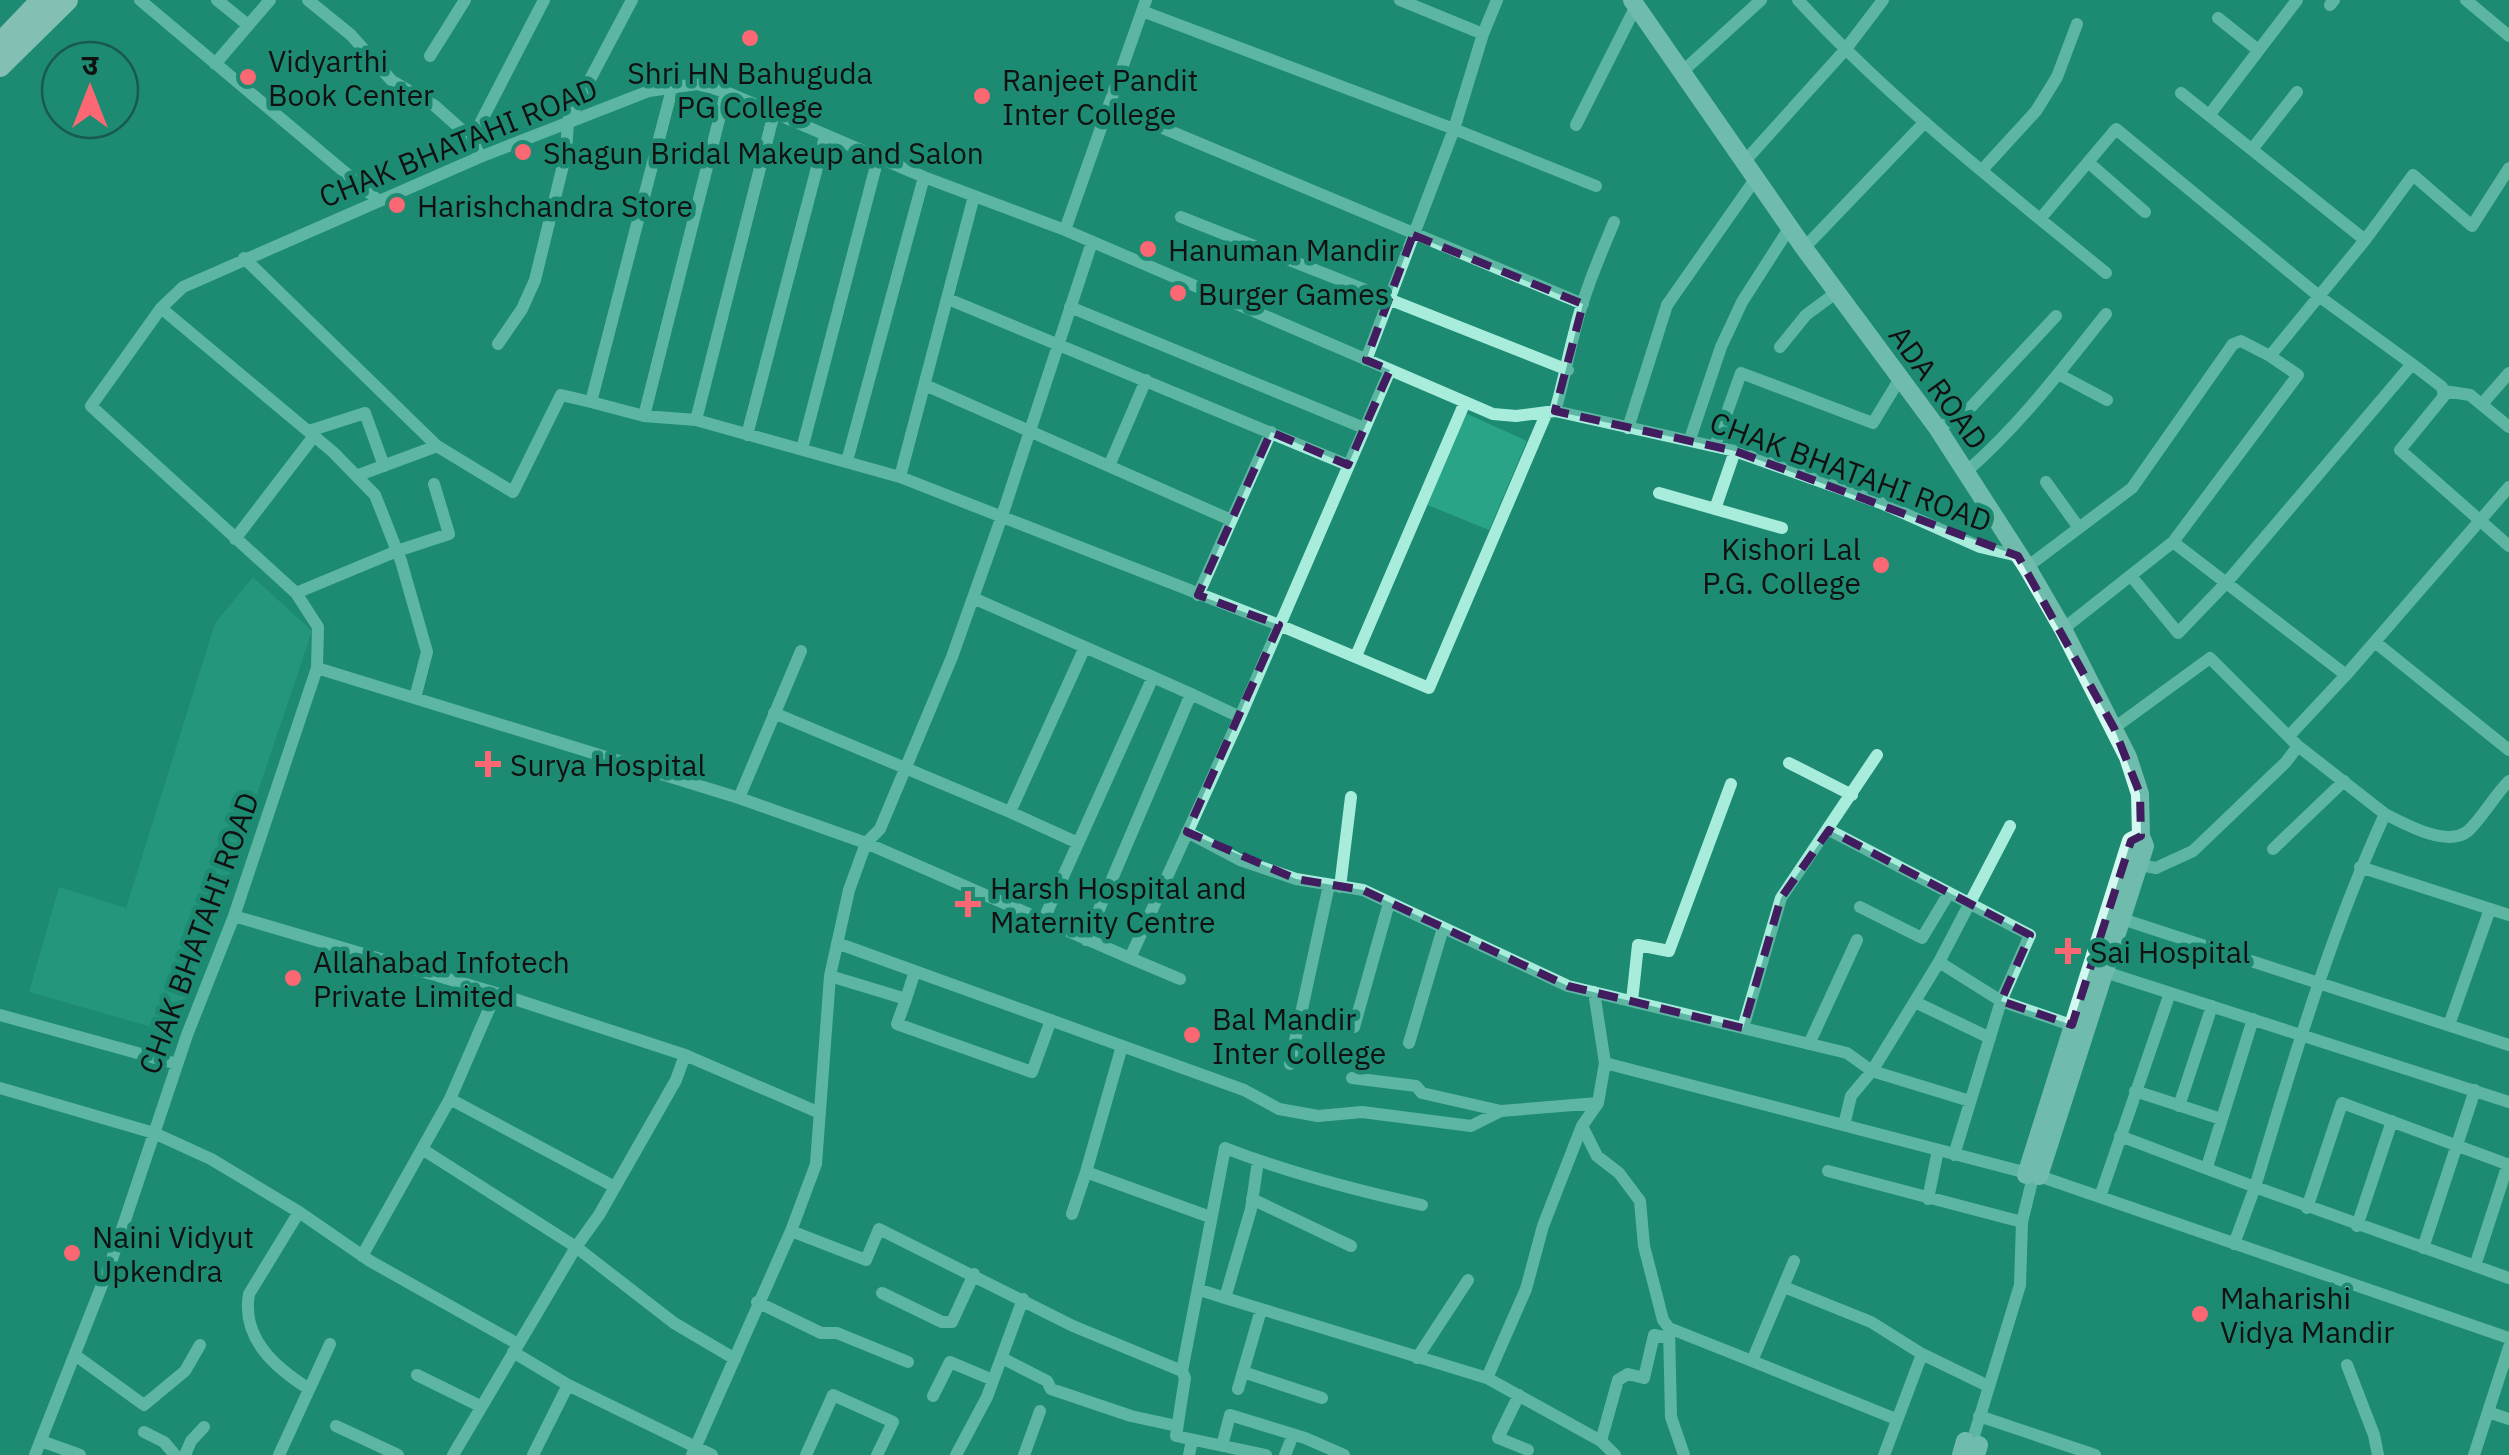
<svg xmlns="http://www.w3.org/2000/svg" width="2509" height="1455" viewBox="0 0 2509 1455" font-family="'IBM Plex Sans','Noto Sans Devanagari',sans-serif">
<style>
.green{fill:#2aa487}
.lines{fill:none;stroke-linecap:round;stroke-linejoin:round}
.street{stroke:#a8ecdc;stroke-width:12}
.secondary{stroke:#d4f9f1;stroke-width:18}
.highway{stroke:#fff;stroke-width:22}
.marked{fill:none;stroke:#411d5f;stroke-width:8;stroke-dasharray:20 12;stroke-linejoin:round}
.poi-dot{fill:#fb6772;stroke:#1d8a72;stroke-width:4}
.labels{text-anchor:middle;dominant-baseline:central;stroke-width:9;stroke-linejoin:round;paint-order:stroke}
.poi-label{font-size:30px;fill:#111;stroke:#1d8a72;text-anchor:start}
.street-label{font-size:30px;fill:#111;stroke:#1d8a72}
</style>
<rect width="100%" height="100%" fill="#1d8a72"/>
<path class="green" d="M1465 413 1527 441 1489 530 1425 504Z
M253 577 312 631 200 964 172 1033 29 992 59 887 126 908 215 623Z"/>
<g class="lines">
<path class="street" d="M140 0 379 201
M217 0 248 25
M308 0 351 35 392 81 435 106 472 139 480 157
M1400 0 1483 34
M1798 0C1891 101 2000 186 2106 273
M2466 0 2509 36
M2330 5 2334 0
M1142 11 1454 129 1596 186
M2218 18 2258 50
M430 56 465 0
M215 64 270 0
M1683 71 1761 0
M673 85 591 402 644 416 696 420 900 477 974 196
M2181 93 2365 240
M1110 106 1583 304
M2210 114 2297 0
M1576 125 1636 6
M472 139 544 0
M2253 148 2297 92
M1745 161 1845 50 1883 0
M2088 162 2145 212
M1982 170 2036 111 2057 77 2077 24
M1181 217 1568 370
M2040 219 2116 129 2320 297 2412 364 2227 582 2178 633 2131 576
M1065 230 1146 0
M1804 248 1925 122
M244 258 437 446 513 492 561 395 591 402
M948 299 1348 465
M1070 307 1364 428
M161 308 333 452 375 495 401 561 427 652 415 698
M498 344 522 309 535 280 566 153 568 121 632 0
M1780 347 1806 315 1837 292
M1366 360 1454 129 1483 34 1497 0
M2412 364 2442 387 2444 396 2400 450 2509 546
M2058 374 2107 400
M925 385 1231 520
M2444 391 2470 395 2509 427
M2482 404 2509 373
M1555 411C1563 385 1567 360 1574 334 1583 295 1599 258 1614 222
M644 416 726 92
M696 420 774 113
M1628 428 1667 305 1756 178
M1938 429 1971 407 2056 316
M309 431 365 413 384 466
M747 435 825 137
M1690 439 1721 347 1742 302 1790 227
M1715 446 1741 373 1873 423 1899 380
M802 449 878 158
M847 461 924 177
M1109 466 1146 380
M1967 471C2020 425 2062 369 2106 314
M356 476 437 446
M900 477 1279 625 1429 688 1547 412
M2046 482 2079 528
M1659 493 1782 528
M1715 509 1735 451
M235 539 314 436
M2173 542 2346 675
M2027 567 2132 488 2233 344 2241 341 2270 356 2365 240 2413 175 2472 226 2509 168
M296 593 397 551 449 534 434 484
M1198 595 1271 432
M973 598 1153 677
M2063 629 2173 542 2298 375 2270 356
M2375 642 2509 750
M1356 656 1465 402
M317 668 739 798 866 843 1130 958 1240 717 1390 370
M774 713 1010 812 1085 647
M2114 728 2210 658 2298 746 2385 814C2405 824 2447 848 2468 831 2483 817 2494 796 2509 781
M2289 736 2346 675 2509 487
M1789 763 1852 795
M739 798 801 651
M1010 812 1078 843
M2385 814C2330 934 2293 1061 2255 1187L2509 1278
M1829 830 2030 935 2001 1001 1954 1155
M1187 832 1240 860 1296 879 1363 890 1568 986 1847 1053 1872 1071 1970 1101
M2273 849 2344 781
M2140 865 2156 868 2193 851 2286 762 2298 746
M2360 867 2509 915
M1340 887 1351 797
M1860 907 1922 938 1949 893
M234 916 496 993 685 1055 820 1113
M2122 919 2509 1045
M1043 921 1153 677 1191 694
M1086 940 1191 694 1240 717
M837 943 1244 1090 1279 1109 1318 1116 1362 1112 1471 1126 1501 1111
M1130 958 1180 979
M1939 962 2001 1001 2080 1028
M2105 972 2509 1102
M830 976 906 999 897 1024 1032 1072 1051 1020
M1594 992 1605 1063
M906 999 915 971
M1632 1001 1638 945 1669 951 1731 784
M1915 1002 1990 1038
M0 1015 177 1064
M2449 1025 2490 909
M1354 1027 1389 903
M1743 1028 1781 898 1877 755
M1409 1043 1443 928
M1809 1044 1857 940
M1122 1046 1086 1172 1210 1217
M1290 1064 1329 885
M1352 1078 1416 1086 1422 1093 1501 1111 1598 1103
M0 1088 154 1133 211 1159 299 1212 370 1261 518 1344
M2135 1091 2221 1119
M450 1099 613 1186
M2179 1106 2212 1006
M1844 1125 1851 1096 1872 1071 1939 962 2010 826
M1582 1126 1597 1156 1619 1173 1640 1201 1644 1246 1663 1320 1669 1328 1752 1361
M2120 1136 2255 1187 2234 1244
M422 1149 576 1247 674 1323 735 1359
M2207 1167 2253 1019
M1828 1171 2022 1222
M2100 1197 2170 993
M1252 1199 1351 1246
M1928 1199 1938 1150
M2307 1208 2342 1103 2509 1165
M299 1212 249 1294C241 1339 276 1368 309 1389
M1072 1214 1086 1172
M2357 1226 2392 1121
M791 1231 866 1260 879 1229 1073 1326 1182 1371
M2423 1248 2475 1090
M362 1256 450 1099 496 993
M1794 1261 1752 1361 1896 1419
M2475 1266 2508 1164
M1784 1287 1871 1322 1922 1354 1988 1386
M1200 1290 1225 1298 1251 1209 1258 1161
M882 1293 942 1322H952L974 1274
M1225 1298 1487 1378 1601 1441 1615 1455
M757 1302 821 1333H837L908 1362
M1669 1330 1671 1417 1684 1455
M513 1352 568 1385 712 1455
M75 1355 144 1405 185 1371 200 1345
M1002 1358 1047 1381 1051 1389 1131 1416 1177 1426
M1417 1358 1468 1280
M2347 1365 2374 1435 2378 1455
M1243 1372 1322 1398
M417 1375 480 1406
M1487 1378 1526 1289 1543 1226 1582 1126 1598 1103 1605 1063 2039 1176 2509 1338
M1238 1389 1261 1310
M1519 1395 1498 1438 1528 1450
M933 1396 950 1362 993 1380
M2488 1412 2509 1419
M1979 1416 2095 1455
M336 1426 398 1455
M144 1432 164 1442 175 1455
M1973 1439 2020 1285 2022 1222 2033 1177
M41 1441 80 1455
M1601 1441 1618 1380 1628 1374 1644 1378 1654 1335 1669 1338
M1222 1446 1230 1415 1305 1438 1344 1455
M35 1455 111 1262 187 1035 234 916 317 668 318 627 296 593 91 406 161 308 183 287 480 157 649 91 697 84 726 92 924 177 1065 230 1493 414 1516 416 1555 411 1735 451 1881 503 1980 547 2018 556
M185 1455 191 1441 204 1427
M279 1455 330 1344
M453 1455 576 1247 599 1215 676 1080 685 1055
M533 1455 568 1385
M692 1455 791 1231 816 1164 830 976 849 890 866 843 880 829 952 657 1002 516 1092 242
M806 1455 833 1395 893 1422 877 1455
M956 1455 987 1397 1023 1299
M1024 1455 1040 1411
M1189 1455 1192 1440
M1266 1455 1176 1436 1185 1378 1182 1371 1225 1148C1289 1173 1354 1190 1422 1205
M1285 1455 1293 1435
M1884 1455 1922 1354
M2474 1455 2509 1347"/>
<path class="secondary" d="M1632 0 1804 248 1938 429 2027 567 2063 629 2128 757 2140 794 2141 836 2145 846 2039 1176
M2026 1175 2131 841 2141 836
M1961 1455 1965 1441
M1976 1455 1979 1445"/>
<path class="highway" d="M0 44 42 0
M0 66 67 0"/>
</g>
<path d="M0 0H2509V1455H0ZM1413 235 1583 304 1555 411 1735 451 2018 556 2114 728 2140 794 2141 836 2131 841 2072 1025 2001 1001 2030 935 1829 830 1781 898 1743 1028 1568 986 1363 890 1296 879 1187 832 1279 625 1198 595 1271 432 1348 465 1390 370 1366 360Z" fill="#1d8a72" fill-opacity=".55" fill-rule="evenodd"/>
<path class="marked" d="M1413 235 1583 304 1555 411 1735 451 2018 556 2114 728 2140 794 2141 836 2131 841 2072 1025 2001 1001 2030 935 1829 830 1781 898 1743 1028 1568 986 1363 890 1296 879 1187 832 1279 625 1198 595 1271 432 1348 465 1390 370 1366 360Z"/>
<g class="poi-dot">
<circle cx="750" cy="38" r="10"/>
<circle cx="248" cy="77" r="10"/>
<circle cx="982" cy="96" r="10"/>
<circle cx="523" cy="152" r="10"/>
<circle cx="397" cy="205" r="10"/>
<circle cx="1148" cy="249" r="10"/>
<circle cx="1178" cy="293" r="10"/>
<circle cx="1881" cy="565" r="10"/>
<path d="M483 749h10v10h10v10h-10v10h-10v-10h-10v-10h10z"/>
<path d="M963 889h10v10h10v10h-10v10h-10v-10h-10v-10h10z"/>
<path d="M2063 936h10v10h10v10h-10v10h-10v-10h-10v-10h10z"/>
<circle cx="293" cy="978" r="10"/>
<circle cx="1192" cy="1035" r="10"/>
<circle cx="72" cy="1253" r="10"/>
<circle cx="2200" cy="1314" r="10"/>
</g>
<g class="labels">
<g class="poi-label">
<text x="268" y="60">Vidyarthi<tspan x="268" dy="34">Book Center</tspan></text>
<text x="750" y="72" text-anchor="middle">Shri HN Bahuguda<tspan x="750" dy="34">PG College</tspan></text>
<text x="1002" y="79">Ranjeet Pandit<tspan x="1002" dy="34">Inter College</tspan></text>
<text x="543" y="152">Shagun Bridal Makeup and Salon</text>
<text x="417" y="205">Harishchandra Store</text>
<text x="1168" y="249">Hanuman Mandir</text>
<text x="1198" y="293">Burger Games</text>
<text x="1861" y="548" text-anchor="end">Kishori Lal<tspan x="1861" dy="34">P.G. College</tspan></text>
<text x="510" y="764">Surya Hospital</text>
<text x="990" y="887">Harsh Hospital and<tspan x="990" dy="34">Maternity Centre</tspan></text>
<text x="2090" y="951">Sai Hospital</text>
<text x="313" y="961">Allahabad Infotech<tspan x="313" dy="34">Private Limited</tspan></text>
<text x="1212" y="1018">Bal Mandir<tspan x="1212" dy="34">Inter College</tspan></text>
<text x="92" y="1236">Naini Vidyut<tspan x="92" dy="34">Upkendra</tspan></text>
<text x="2220" y="1297">Maharishi<tspan x="2220" dy="34">Vidya Mandir</tspan></text>
</g>
<g class="street-label">
<text transform="translate(458 142) rotate(-22)">CHAK BHATAHI ROAD</text>
<text transform="translate(1939 387) rotate(54)">ADA ROAD</text>
<text transform="translate(1851 471) rotate(20)">CHAK BHATAHI ROAD</text>
<text transform="translate(198 933) rotate(-70)">CHAK BHATAHI ROAD</text>
</g>
</g>
<g transform="translate(90 90)"><circle r="48" fill="#1d8a72" stroke="#185a4b" stroke-width="2.5"/>
<path d="M0-8L18 38L0 25L-18 38Z" fill="#fb6772"/>
<text y="-15" font-size="28" font-weight="bold" text-anchor="middle" fill="#111111">उ</text>
</g>
</svg>
